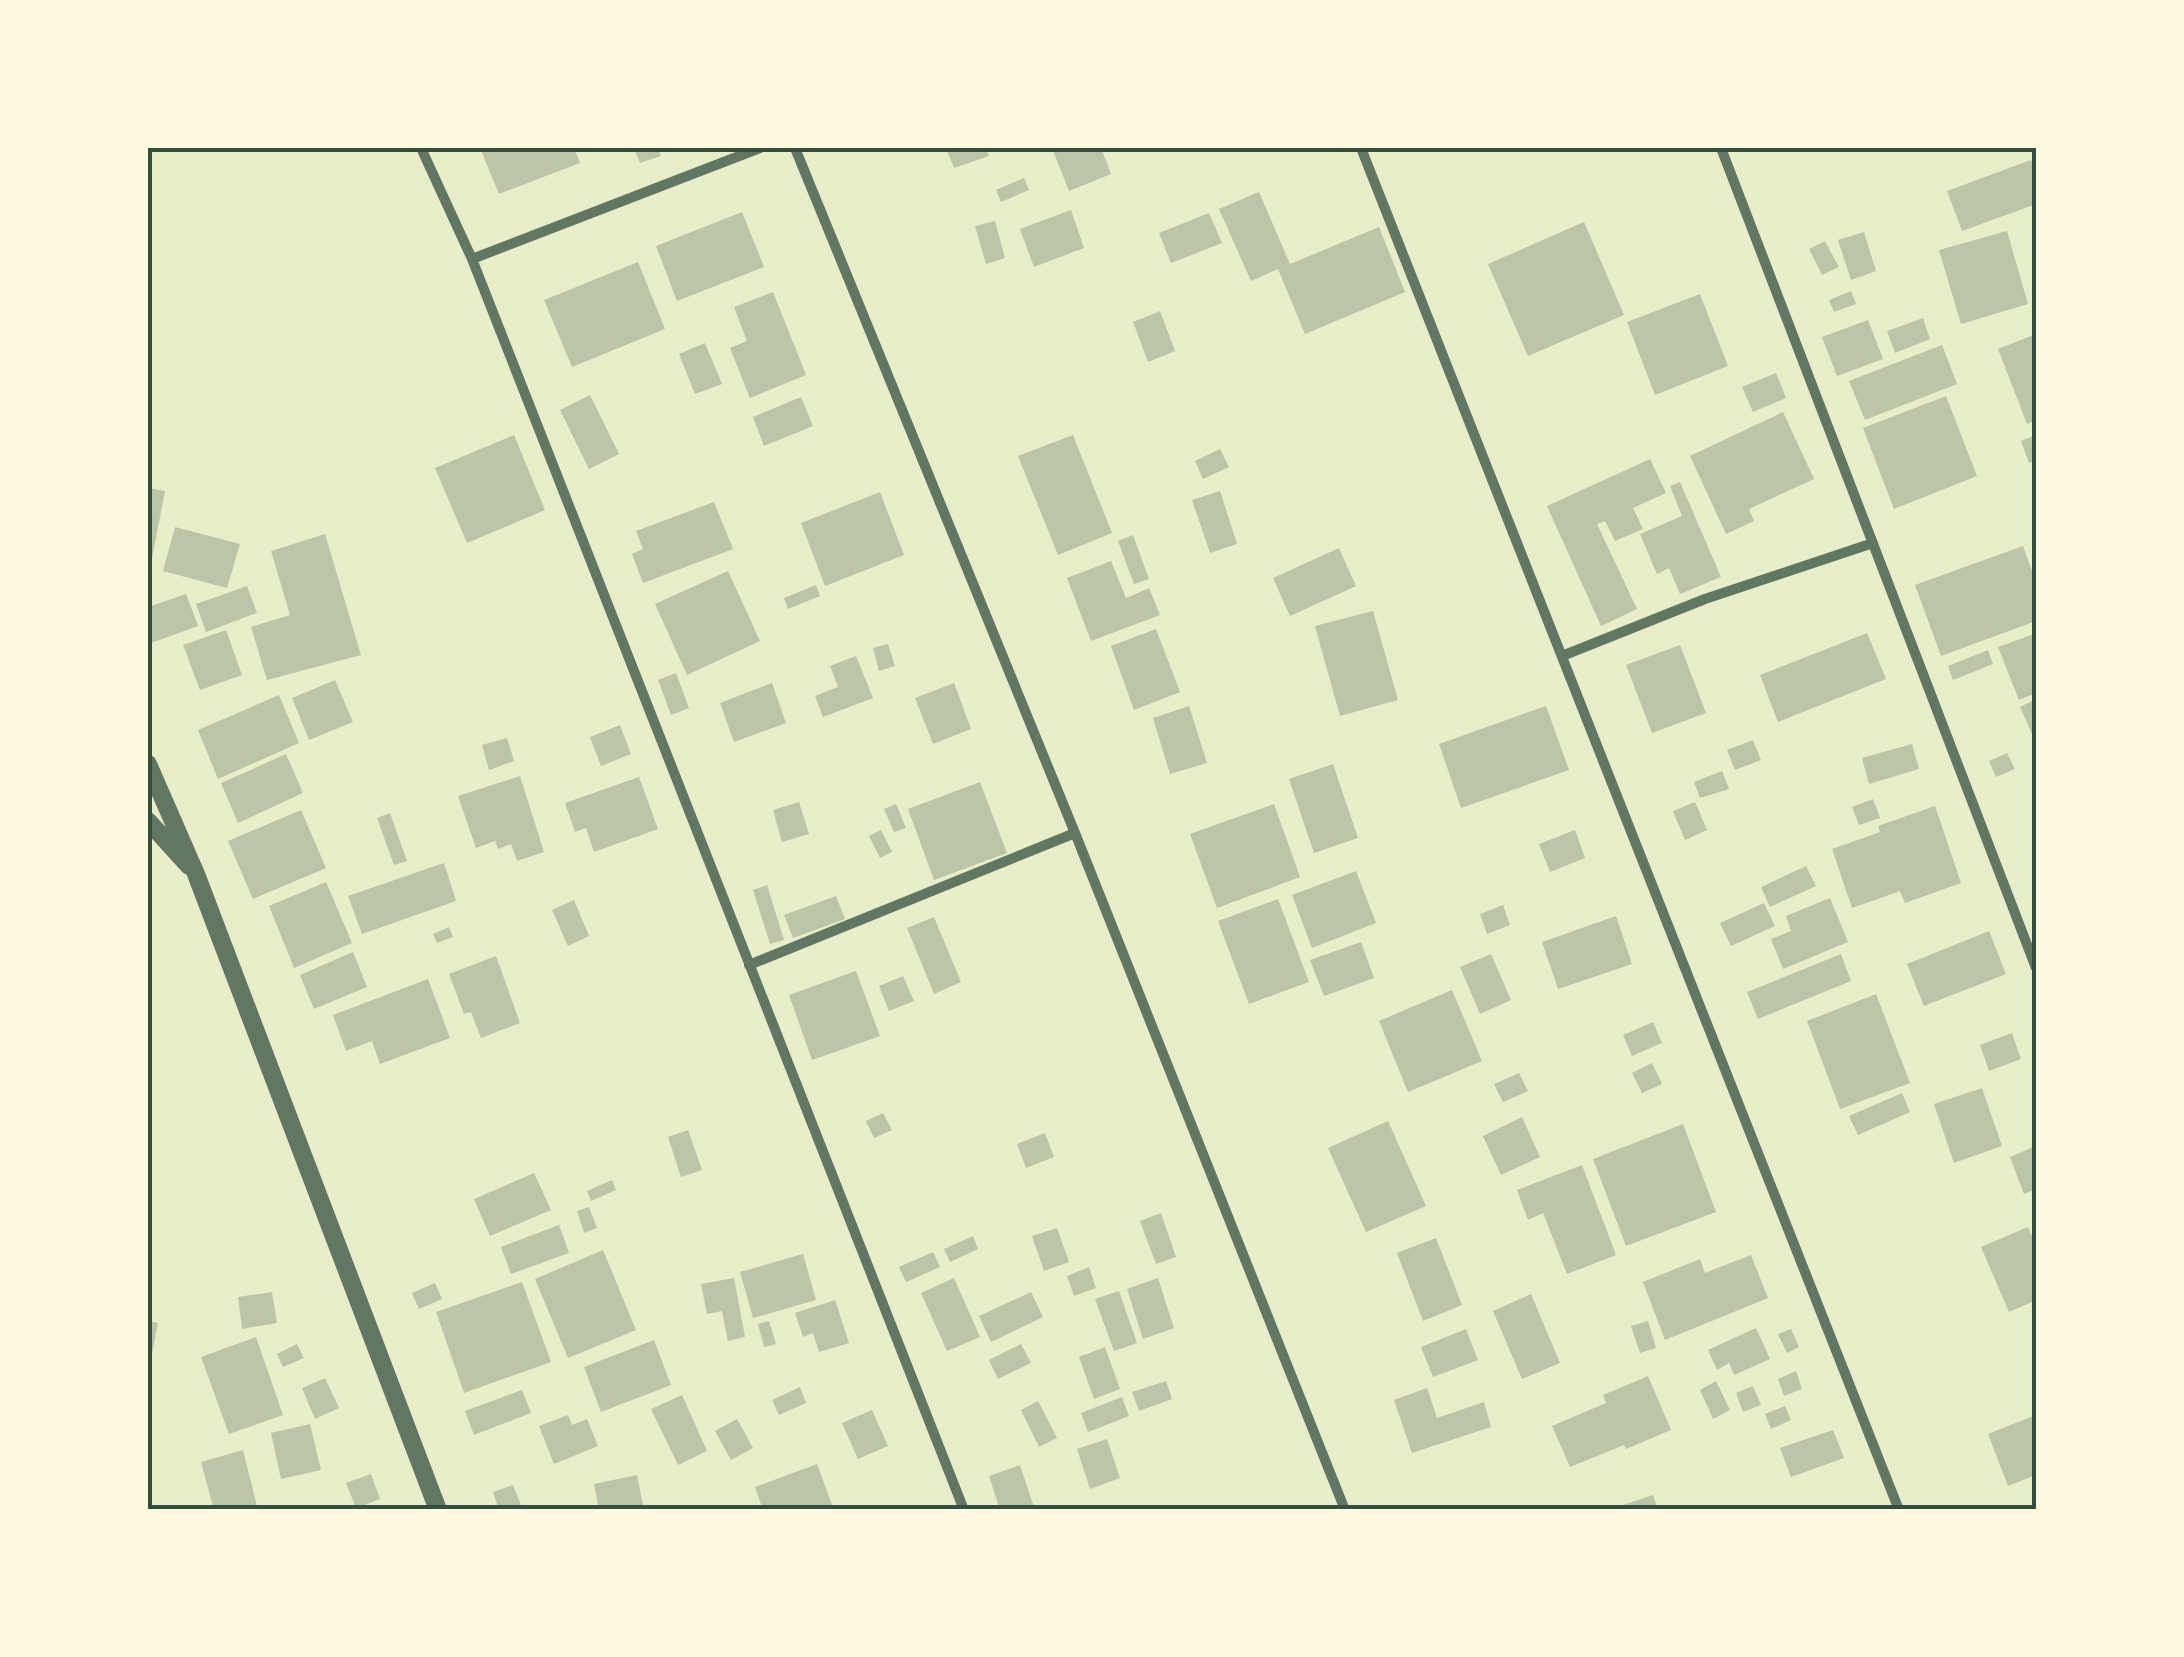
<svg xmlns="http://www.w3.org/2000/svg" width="2184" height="1657" viewBox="0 0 2184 1657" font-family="Georgia,serif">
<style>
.building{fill:#bcc5a7}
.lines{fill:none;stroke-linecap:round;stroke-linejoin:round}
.minor{stroke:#617663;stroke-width:10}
.tertiary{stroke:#617663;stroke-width:18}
.neatline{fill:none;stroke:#344e41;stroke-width:4}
</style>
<rect width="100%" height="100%" fill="#e9edc9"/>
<path class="building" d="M480 148H574L580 163 499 194Z
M634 148H658L661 156 640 163Z
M946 148H986L989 156 954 168Z
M1052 148H1101L1111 174 1069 191Z
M2031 160 2036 176V204L1962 231 1947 191Z
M1024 178 1029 190 1001 202 996 190Z
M1259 192 1290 264 1379 227 1405 292 1305 334 1278 269 1251 281 1219 209Z
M1071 210 1084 248 1034 267 1020 229Z
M742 212 764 267 677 301 656 246Z
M1209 213 1222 243 1171 263 1159 233Z
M995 221 1005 258 986 264 975 226Z
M1584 222 1624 315 1528 356 1488 264Z
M2007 231 2028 304 1961 324 1939 250Z
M1864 232 1876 271 1851 280 1838 240Z
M1825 241 1839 267 1822 275 1809 249Z
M638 262 665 329 572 367 544 300Z
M1851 291 1856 304 1834 312 1829 300Z
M773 292 806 375 750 398 730 348 747 341 734 307Z
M1700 294 1728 366 1655 395 1627 322Z
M1160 311 1175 351 1148 362 1133 322Z
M1923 318 1930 339 1895 353 1887 331Z
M1868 320 1883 359 1837 376 1822 337Z
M2036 334V420L2027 424 1998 349Z
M705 343 722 384 695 394 679 354Z
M1942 345 1957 384 1865 420 1849 381Z
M1776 373 1786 398 1753 412 1742 387Z
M590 395 619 454 589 469 560 410Z
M1946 396 1977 476 1894 509 1863 428Z
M801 397 813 426 764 446 753 417Z
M1783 412 1814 479 1749 509 1754 521 1726 534 1690 456Z
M514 435 545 510 467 543 435 468Z
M1073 435 1112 533 1058 555 1018 456Z
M2036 435V460L2029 463 2021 441Z
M1220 449 1229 467 1203 479 1195 461Z
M1650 459 1666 493 1633 508 1643 529 1615 541 1605 521 1597 524 1637 609 1601 626 1547 506Z
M1680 482 1721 577 1680 594 1669 568 1657 574 1640 534 1682 516 1670 486Z
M148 488 165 491 149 574H148Z
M1220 491 1237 544 1210 553 1192 500Z
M880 492 904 555 825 586 801 523Z
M714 502 733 549 643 583 632 554 643 549 636 531Z
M175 527 240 544 227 588 163 571Z
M325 534 361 655 267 680 251 627 290 615 271 551Z
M1133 535 1149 579 1134 584 1118 541Z
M2023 546 2036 582V621L1941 656 1915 585Z
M1339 548 1356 586 1290 616 1273 578Z
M1111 561 1126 598 1149 588 1160 615 1091 641 1067 578Z
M728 571 760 641 687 675 655 604Z
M816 585 820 596 788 609 784 598Z
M247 586 257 613 206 632 196 604Z
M186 594 198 626 148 644V607Z
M1373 611 1398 700 1340 716 1315 626Z
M1156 629 1180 692 1134 710 1111 646Z
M226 630 242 675 200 690 183 645Z
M1867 633 1886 679 1778 722 1760 675Z
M2034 634 2036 642V693L2019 700 1998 647Z
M888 644 895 666 879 671 873 648Z
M1680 645 1706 713 1652 733 1626 665Z
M1988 650 1993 664 1953 680 1948 666Z
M856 656 873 698 823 717 815 696 838 687 830 666Z
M676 673 689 708 671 715 658 680Z
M335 680 353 722 309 740 292 698Z
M772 683 786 723 734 742 720 703Z
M954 683 971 729 933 744 915 698Z
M279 695 299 743 218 779 198 730Z
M2036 699V743L2020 707Z
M1189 706 1207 763 1170 774 1153 718Z
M1546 706 1569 770 1461 808 1439 744Z
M620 725 631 754 601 766 590 737Z
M507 738 514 761 489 770 482 745Z
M1753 740 1761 760 1735 770 1727 750Z
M1912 744 1919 769 1869 784 1862 758Z
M2007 753 2015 769 1996 777 1989 761Z
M286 754 303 793 238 823 221 783Z
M1333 764 1358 838 1314 853 1289 779Z
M1722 771 1729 789 1700 798 1694 782Z
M520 776 544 852 517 861 511 844 498 849 495 841 476 848 458 796Z
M639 777 658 829 594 852 586 828 575 832 565 803Z
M980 782 1007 853 934 880 908 809Z
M1873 799 1880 818 1859 825 1852 807Z
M799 802 809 834 782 842 773 810Z
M1695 802 1707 830 1685 840 1673 811Z
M896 804 906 828 894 832 884 809Z
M1274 804 1300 877 1217 908 1190 834Z
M1935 806 1961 883 1905 903 1900 891 1852 908 1832 849 1880 832 1878 826Z
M301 810 326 868 253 899 228 841Z
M390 813 407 861 394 865 377 818Z
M881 830 892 852 880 858 869 836Z
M1575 830 1585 858 1550 872 1539 844Z
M444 863 456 901 362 934 348 896Z
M1806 866 1816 886 1770 907 1761 887Z
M1356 871 1376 923 1312 948 1292 895Z
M326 882 352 943 294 968 269 906Z
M767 885 784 940 770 944 753 890Z
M836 896 845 919 793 938 784 915Z
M1830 898 1848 942 1783 969 1771 939 1791 931 1786 916Z
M1278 899 1309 982 1249 1004 1218 921Z
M574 900 589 936 568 946 552 910Z
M1764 903 1775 926 1731 946 1720 923Z
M1503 905 1510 925 1487 934 1480 914Z
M1616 916 1632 964 1558 989 1542 942Z
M934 917 961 982 934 994 907 928Z
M449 927 453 937 437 943 433 934Z
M1989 931 2006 974 1924 1006 1907 964Z
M1361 942 1374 978 1324 996 1310 960Z
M353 952 367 987 314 1009 300 975Z
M1491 954 1511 1000 1480 1014 1460 967Z
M1841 954 1851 981 1758 1019 1747 992Z
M496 956 520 1023 481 1038 471 1012 464 1014 449 974Z
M856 971 880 1036 812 1060 789 995Z
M903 976 914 1001 889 1011 879 986Z
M428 979 450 1038 380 1064 372 1041 346 1051 333 1015Z
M1452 990 1482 1061 1408 1092 1379 1021Z
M1876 994 1910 1083 1840 1109 1807 1021Z
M1653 1022 1662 1043 1632 1056 1623 1035Z
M2012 1033 2021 1059 1989 1071 1980 1045Z
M1652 1063 1662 1084 1642 1093 1632 1073Z
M1519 1073 1528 1091 1503 1102 1494 1084Z
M1982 1088 2002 1146 1954 1163 1934 1104Z
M1902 1093 1910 1112 1858 1135 1849 1116Z
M883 1113 892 1130 874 1138 866 1121Z
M1522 1117 1540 1157 1501 1175 1483 1136Z
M1388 1121 1426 1206 1366 1232 1328 1148Z
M1683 1124 1716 1212 1626 1246 1593 1159Z
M688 1130 702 1170 681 1177 668 1137Z
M1045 1133 1054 1157 1026 1168 1017 1144Z
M2036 1146V1189L2024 1194 2010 1157Z
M1582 1165 1616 1255 1567 1274 1543 1213 1528 1220 1517 1190Z
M534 1173 551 1210 490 1236 474 1199Z
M612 1180 616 1190 591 1201 587 1191Z
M589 1207 597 1228 584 1233 577 1211Z
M1161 1213 1176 1257 1156 1264 1140 1221Z
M559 1225 569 1253 511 1274 501 1247Z
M2028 1227 2036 1246V1300L2009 1312 1981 1247Z
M1057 1228 1069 1262 1044 1271 1032 1236Z
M973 1236 978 1249 950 1262 944 1249Z
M1436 1238 1462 1305 1423 1321 1397 1253Z
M603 1250 636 1330 568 1358 535 1279Z
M933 1252 940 1267 906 1282 899 1267Z
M803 1254 816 1300 753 1318 740 1272Z
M1751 1255 1768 1298 1665 1340 1643 1282 1700 1259 1705 1273Z
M1089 1267 1096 1288 1074 1296 1067 1276Z
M734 1278 745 1337 728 1341 722 1311 707 1314 701 1284Z
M954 1278 980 1337 947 1351 921 1293Z
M1158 1278 1174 1328 1143 1339 1127 1289Z
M522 1282 551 1362 464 1393 436 1312Z
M435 1283 442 1299 419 1309 412 1293Z
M1119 1291 1137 1343 1114 1351 1095 1299Z
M272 1292 277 1323 242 1329 238 1297Z
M1031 1292 1043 1317 991 1342 979 1316Z
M1531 1294 1560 1363 1522 1379 1493 1311Z
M835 1300 849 1343 819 1352 813 1333 803 1337 795 1313Z
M148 1321 158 1323 149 1369H148Z
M769 1321 776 1344 764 1347 758 1324Z
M1648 1321 1656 1348 1640 1353 1631 1326Z
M1756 1328 1770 1359 1734 1375 1729 1363 1717 1370 1708 1350Z
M1466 1329 1478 1360 1433 1377 1421 1347Z
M1791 1329 1799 1347 1787 1353 1778 1334Z
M256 1337 283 1415 229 1434 201 1357Z
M654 1340 671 1385 601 1412 584 1367Z
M297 1344 304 1358 283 1367 277 1354Z
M1021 1344 1031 1363 998 1379 989 1360Z
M1105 1347 1120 1389 1094 1399 1079 1357Z
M1796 1371 1802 1389 1784 1396 1778 1379Z
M1648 1376 1671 1430 1626 1449 1624 1445 1570 1467 1552 1426 1606 1403 1603 1395Z
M325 1378 339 1408 315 1419 302 1388Z
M1166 1381 1172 1399 1139 1411 1132 1392Z
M1716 1381 1730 1410 1713 1419 1700 1390Z
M1753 1386 1761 1405 1743 1412 1736 1393Z
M800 1387 806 1403 779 1415 772 1400Z
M1427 1388 1437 1418 1484 1402 1491 1427 1412 1453 1394 1400Z
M522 1390 531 1413 474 1435 465 1411Z
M682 1395 707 1451 678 1465 651 1409Z
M1122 1397 1129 1416 1088 1432 1081 1413Z
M1038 1401 1057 1438 1039 1447 1021 1410Z
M1785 1406 1791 1420 1771 1429 1765 1414Z
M872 1410 888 1446 858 1459 842 1423Z
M568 1415 572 1425 587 1419 598 1446 554 1464 539 1426Z
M2036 1415V1475L2008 1486 1988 1434Z
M737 1419 753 1448 731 1460 715 1431Z
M310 1424 321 1470 281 1479 271 1433Z
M1833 1430 1844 1458 1791 1477 1780 1448Z
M1107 1439 1120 1478 1090 1489 1077 1449Z
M243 1450 258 1510H214L201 1462Z
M817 1464 834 1510H763L755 1487Z
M1020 1465 1035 1510H1000L989 1476Z
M371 1474 380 1499 356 1508 346 1483Z
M637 1475 644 1510H599L594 1484Z
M513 1485 522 1508 499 1510 493 1492Z
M1653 1495 1658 1510H1611V1509Z"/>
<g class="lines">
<path class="minor" d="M421 148 472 259 964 1510
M795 148 1075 833 1345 1510
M1361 148 1899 1510
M1721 148 2036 968
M472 259 760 148
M1562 656 1705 599 1873 543
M749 965 1075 833"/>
<path class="tertiary" d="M148 764 196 874 438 1510
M148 821 189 866"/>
</g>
<rect width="2184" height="1657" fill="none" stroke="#fefae0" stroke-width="300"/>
<rect x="150" y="150" width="1884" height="1357" class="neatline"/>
</svg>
